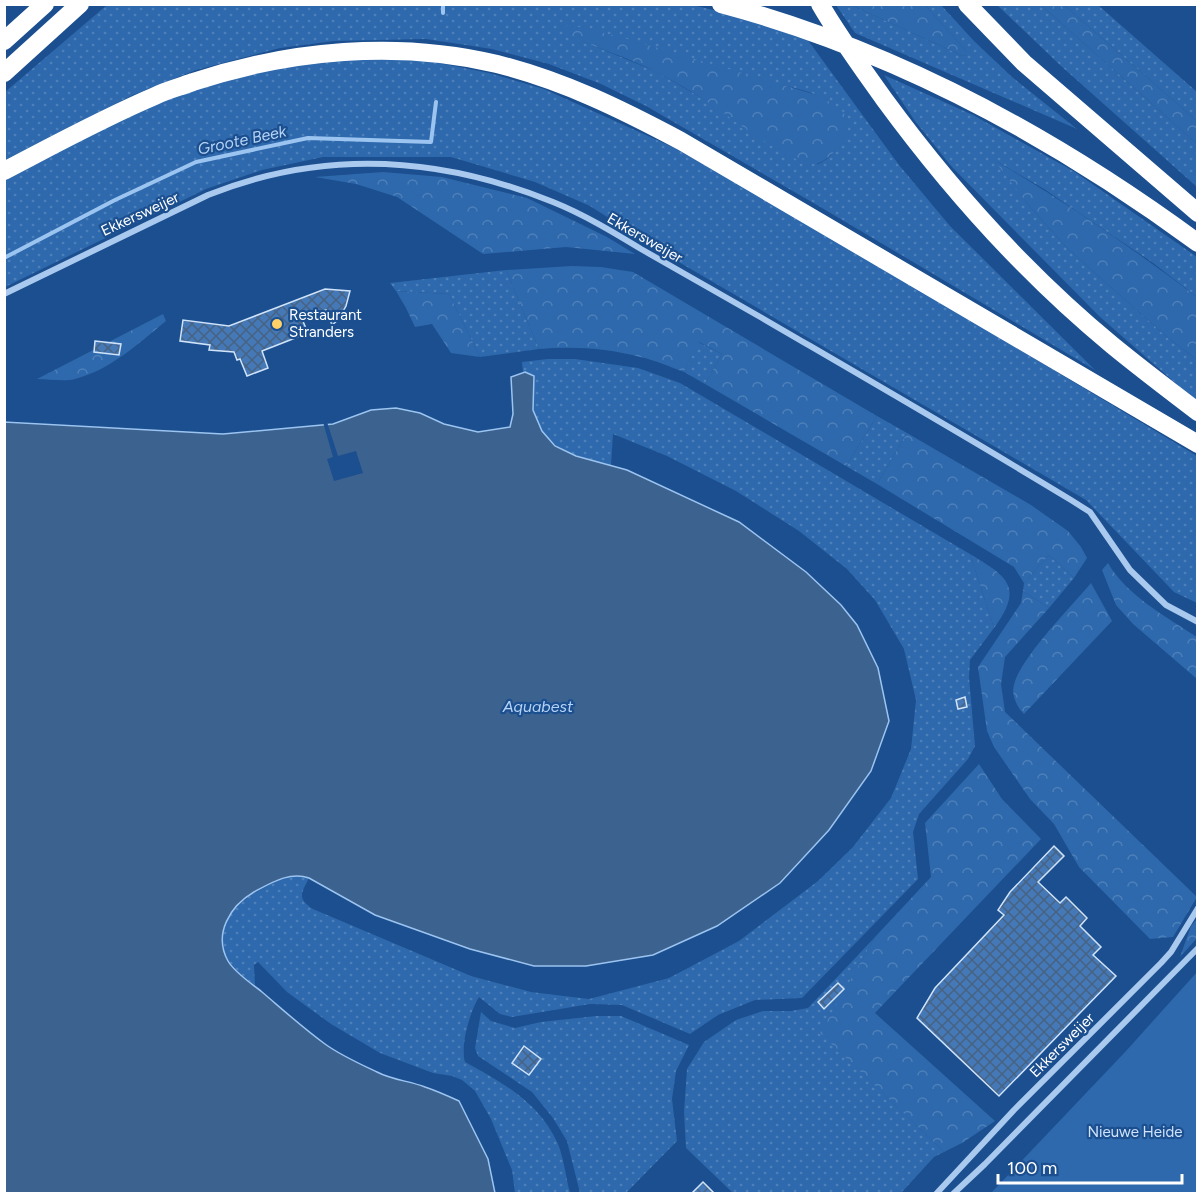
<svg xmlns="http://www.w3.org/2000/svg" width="1202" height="1198" viewBox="0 0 1202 1198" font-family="Figtree,sans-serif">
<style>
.grass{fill:url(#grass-dots);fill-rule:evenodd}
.forest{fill:url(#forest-crowns)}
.park{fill:#2e69ad}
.water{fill:#3c6290;stroke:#9cc4f0;stroke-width:1.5}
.pier{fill:#1b4f8f}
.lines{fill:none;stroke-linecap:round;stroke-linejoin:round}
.stream{stroke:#9cc4f0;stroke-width:4}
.building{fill:url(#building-cross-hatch);stroke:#cfe3fa;stroke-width:1.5}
.minor{stroke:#a9c9ee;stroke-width:6}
.motorway{stroke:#fff;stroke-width:18}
.poi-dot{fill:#ffd166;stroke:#1b4f8f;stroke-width:2}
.labels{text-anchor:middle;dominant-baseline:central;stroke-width:4.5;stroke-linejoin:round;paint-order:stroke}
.street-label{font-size:15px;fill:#fff;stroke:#1b4f8f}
.poi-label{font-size:15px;fill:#fff;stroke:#1b4f8f;text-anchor:start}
.park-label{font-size:15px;fill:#cfe3fa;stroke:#1b4f8f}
.water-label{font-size:16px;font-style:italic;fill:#b5d3f5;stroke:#1b4f8f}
</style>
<defs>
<pattern id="grass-dots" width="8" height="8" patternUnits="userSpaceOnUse" patternTransform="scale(1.5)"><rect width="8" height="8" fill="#2e69ad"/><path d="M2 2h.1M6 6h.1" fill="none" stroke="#4d80b9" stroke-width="1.8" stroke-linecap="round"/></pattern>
<pattern id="forest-crowns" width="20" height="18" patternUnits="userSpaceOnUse" patternTransform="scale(1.5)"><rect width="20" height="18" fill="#2e69ad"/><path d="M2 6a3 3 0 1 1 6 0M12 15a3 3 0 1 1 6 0" fill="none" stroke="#4d80b9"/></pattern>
<pattern id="building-cross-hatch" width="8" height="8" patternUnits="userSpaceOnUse" patternTransform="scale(1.5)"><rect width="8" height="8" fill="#4478b7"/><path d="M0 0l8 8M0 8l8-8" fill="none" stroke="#486282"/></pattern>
</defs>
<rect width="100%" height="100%" fill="#1b4f8f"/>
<path class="grass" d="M107 5H693L765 23 807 39 899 165 950 226 1095 370 817 205 646 106 601 84 549 64 492 49 426 39 334 41 280 48 196 70 133 95 5 160V92ZM577 39 791 87C817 94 829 98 848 119 843 138 837 156 818 164L745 127 707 101 655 71Z
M836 5H851L963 56 966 55 967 52 925 5H941L974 41 1012 77 1077 129 855 33Z
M997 5H1041L1197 144V187L1061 66Z
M1064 5H1098L1197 92V121Z
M336 58 424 60 489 73 544 89 677 149 927 294 1197 456V603L1174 592 1086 500 665 254 590 206 535 182 451 157H323L262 170 206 189 5 287V176L159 99 226 78Z
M884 75 973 115 1075 172 1197 257V297L1153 263 1044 189 996 161 1026 202 1066 247 1167 337 1197 360V402L1099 316 951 166 915 121Z
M506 270 539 349 480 357 449 294 396 291 390 283Z
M698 342 722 354 705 384 684 372Z
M548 359H575L638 368 680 383 970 554 994 628 970 660 969 677 975 746 968 759 919 814 913 832 918 879 802 998 755 1000 718 1015 690 1034 622 1005 590 1004 512 1017 500 1014 479 997C470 1011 460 1046 465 1062 503 1083 539 1102 558 1144 564 1159 566 1178 570 1193H515L512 1170 491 1119 475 1091 462 1080 452 1076 433 1073 380 1053 331 1024 287 992 258 962 254 965 255 986C244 977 231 969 226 956 212 922 242 898 269 885 283 878 294 872 309 878 301 894 297 898 313 909L471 976 531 992 589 999 669 978 739 941 818 881 853 847 891 798 911 749 916 700 904 649 875 600 847 569 799 531 736 491 667 456 613 434 611 465C578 456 540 450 533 409 532 399 534 387 534 377L523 372 522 362Z
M877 416 907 433 877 484 846 466Z
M1049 555 1074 578 1049 608 1023 591 1024 583Z
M875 937 821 1033 944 1152 934 1157 901 1193 734 1194 686 1148 684 1112 687 1069 704 1042 736 1020 763 1011H791L808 1008Z
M481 1012 491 1021 515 1028 541 1022 596 1016H621L689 1045 676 1071 672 1099 677 1141 626 1193H580L567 1141 553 1118 532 1092 478 1056 475 1048Z"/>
<path class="forest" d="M851 5H925L967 52V55L963 56Z
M1041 5H1064L1197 121V144Z
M566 26 579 27 624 38 820 96C830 102 843 109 848 119 854 134 827 166 812 164 785 160 733 119 709 103 693 92 675 82 658 73 628 57 595 48 565 34L563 31Z
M994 160C1065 201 1132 248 1197 297V360L1167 337 1066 247 1026 202Z
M383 172 442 177 527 198 607 237 635 254 566 247 483 254 397 197 356 184 315 177Z
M572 266 601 267 633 272 877 416 846 466 705 384 722 354 699 342 684 372C670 367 655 360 640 357 608 348 572 346 539 349L506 270Z
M396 291 449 294 480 357 451 353 432 324 415 327 406 308Z
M163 314 166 321C138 344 110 370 75 379 64 382 49 379 37 379Z
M907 433 1031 505 1068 531 1081 547 1087 558 1074 578 1049 555 1024 583 1014 567 877 484Z
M970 554C1006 576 1025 586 994 628Z
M1108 563C1126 595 1168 618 1197 637V679L1133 624 1116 605 1102 570Z
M1091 583 1112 621 1024 714C1017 707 1011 695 1014 685 1020 658 1072 606 1091 583Z
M1023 591 1049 608 1005 657 1001 684 1005 712 1197 897 1173 937 1150 939 1079 867 1054 824 1030 799 994 747 987 731 978 667 1021 603Z
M979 764 1002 799 1041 839 875 1013 995 1121 962 1143 944 1152 820 1033 875 937 931 877 925 823Z
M1197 919V938L1180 957 1191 926Z"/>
<path class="park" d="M1197 972V1193H988L992 1192 1126 1051Z"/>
<path class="water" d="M525 372 534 376 533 410 542 431 555 446 576 456 627 470 739 522 806 572 841 605 857 625 878 668 889 721 871 771 829 830 780 883 717 926 653 955 586 966H534L470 949 375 915 309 878C290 871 271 883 254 892 230 906 213 934 228 961 235 973 251 983 262 992 282 1009 303 1028 325 1044 340 1055 360 1064 377 1072 392 1080 410 1081 425 1087 437 1091 448 1096 459 1101L488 1159 495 1193H5L4 422 223 434 333 424 371 410 396 408 420 413 444 424 478 432 510 427 513 414 511 377Z"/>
<path class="pier" d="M323 422H327L338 456 356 451 363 473 334 481 327 459 333 457Z"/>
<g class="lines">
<path class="stream" d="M443 13V4
M4 258 115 200 196 162 308 138 431 142 436 102"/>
</g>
<path class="building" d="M325 289 350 291 346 306 338 320 332 325 326 310 302 319 308 333 262 351 268 368 247 376 240 359 237 360 234 352 209 350 210 345 180 341 183 320 229 326Z
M95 341 121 344 119 355 94 352Z
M965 697 967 707 958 709 956 700Z
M1054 846 1064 856 1038 882 1060 903 1066 897 1087 918 1080 926 1101 947 1093 955 1116 976 999 1096 917 1018 935 988 1004 915 998 910 1010 892Z
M838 983 844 989 824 1009 818 1002Z
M524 1046 541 1059 529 1075 512 1063Z
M703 1182 715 1194H691Z"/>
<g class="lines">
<path class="minor" d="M4 294 208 195C323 149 439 156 553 202 583 214 613 232 641 249 681 272 721 295 762 318 865 378 969 438 1071 500L1090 512 1130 570 1166 605 1198 622
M936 1194 1014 1110 1161 963 1171 952 1198 908
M953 1194 985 1164 1198 948"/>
<path class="motorway" d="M721 4C894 50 1054 137 1198 243
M820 4C839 37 862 68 884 99 950 189 1026 274 1112 345 1140 368 1169 390 1198 412
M967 4 1024 63 1198 213
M4 41 45 4
M4 73 80 4
M4 171C54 145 103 118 155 96 167 90 180 87 193 82 290 50 397 40 497 64 564 81 621 109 681 141L1198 444"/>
</g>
<circle class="poi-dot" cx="277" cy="324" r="6"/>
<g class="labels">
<g class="street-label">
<text transform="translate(140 214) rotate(-25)">Ekkersweijer</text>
<text transform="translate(645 238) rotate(30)">Ekkersweijer</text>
<text transform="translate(1062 1045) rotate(-45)">Ekkersweijer</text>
</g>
<g class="poi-label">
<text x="289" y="315">Restaurant<tspan x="289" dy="17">Stranders</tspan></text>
</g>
<g class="park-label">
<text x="1135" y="1132">Nieuwe Heide</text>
</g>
<g class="water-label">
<text transform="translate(242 140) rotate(-12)">Groote Beek</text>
<text x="538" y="706">Aquabest</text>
</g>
</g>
<rect width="1202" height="1198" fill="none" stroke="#ffffff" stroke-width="12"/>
<path d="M998 1174v9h184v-9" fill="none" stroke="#ffffff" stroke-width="3"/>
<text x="1007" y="1174" font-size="18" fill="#ffffff" stroke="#1b4f8f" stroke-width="4.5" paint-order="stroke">100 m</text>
</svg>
